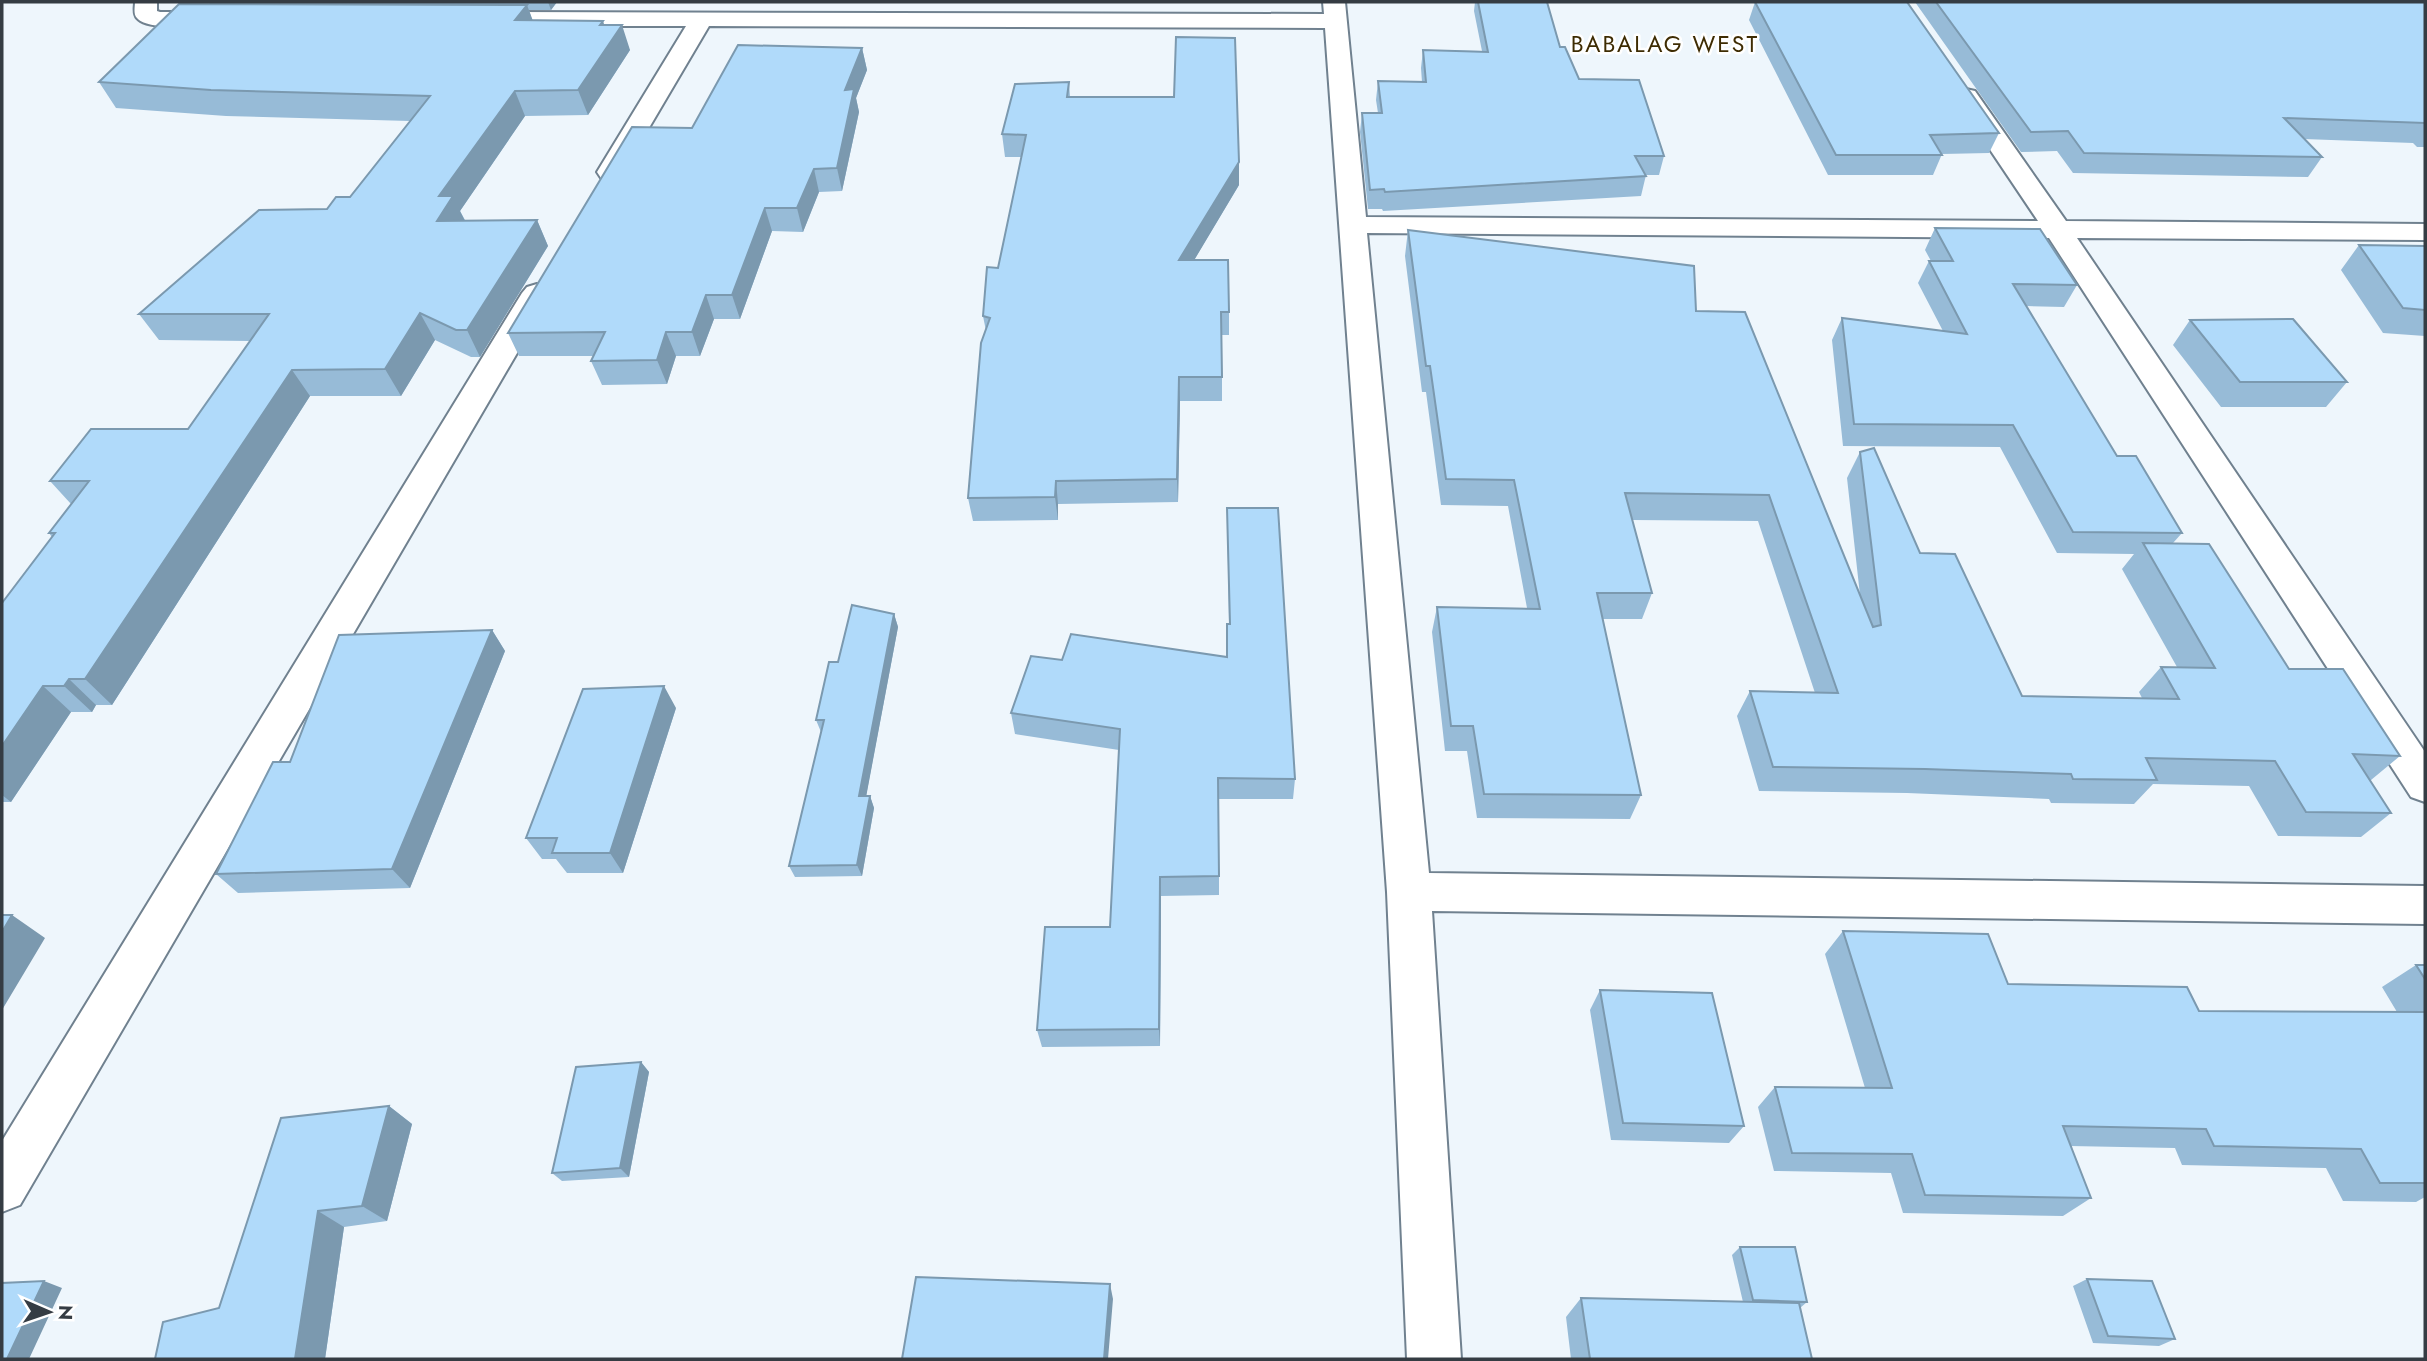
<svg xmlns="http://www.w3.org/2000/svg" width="2427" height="1361" viewBox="0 0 2427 1361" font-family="Jost,sans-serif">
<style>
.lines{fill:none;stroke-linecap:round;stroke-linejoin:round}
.minor-casing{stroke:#70818f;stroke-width:4}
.minor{fill:#fff;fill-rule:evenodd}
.wall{fill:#97bbd7}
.shaded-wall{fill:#7b99af}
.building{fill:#b0dafa;stroke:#7b99af;stroke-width:2}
.labels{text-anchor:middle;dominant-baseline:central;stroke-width:5;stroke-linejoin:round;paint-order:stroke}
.far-quarter-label{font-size:23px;letter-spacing:2px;fill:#3e2c03;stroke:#fff}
</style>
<rect width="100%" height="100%" fill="#eef6fc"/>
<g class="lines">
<g class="minor-casing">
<path id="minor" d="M135 2H157V11L160 12H218L226 14 229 19 226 24 218 26C201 26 147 31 137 18 133 14 135 7 135 2Z
M1323 2H1345L1366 217 2038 221 1954 96 1957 91 1966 89 1975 91 2066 221 2425 224V240L2077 238 2425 752V802L2411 797 2049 238 1367 233 1429 873 2425 886V924L1432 911 1461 1359H1407L1387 892 1325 28 709 26 623 172 619 178 610 180 601 178 597 172 686 26H478L470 24 467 19 470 14 478 12 1324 14Z
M537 284 547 287 552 293 20 1205 2 1212V1141L522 293 527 287Z"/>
</g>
<use href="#minor" class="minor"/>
</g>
<path class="wall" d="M208 2H557L551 10H529L532 20 604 25 630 50 588 115 525 116 460 211 465 220H537L548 246 480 357H471L435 340 401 396H310L112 705H96L92 712H71L11 802H2V603L52 537 49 533 71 504 50 481 188 429 250 341 159 340 139 314 350 197 410 121 226 116 116 108 99 82 210 4Z
M1475 2H1547L1560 47 1579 79 1664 156 1659 175H1646L1641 196 1383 211 1382 209H1368L1360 132 1362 113H1378L1376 100 1378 81 1422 82 1421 68 1423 50 1482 51 1474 11Z
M1755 2 1999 133 1989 153 1942 154 1933 175H1828L1749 20Z
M1915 2H2425V147H2417L2413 143 2304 139 2322 157 2308 177 2073 173 2057 151 2021 152Z
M862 48 867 70 856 98 859 112 842 191 819 192 803 232 772 231 740 319H714L700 356H676L667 384 602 385 591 361 594 356H519L508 333 692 128Z
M1069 82 1070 97 1239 185 1194 260 1229 312V335H1222V401H1180L1178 502 1058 504V520L973 521 968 498 986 331 983 316 998 268 1022 157H1005L1002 134Z
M1935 228 2077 285 2064 307 2026 306 2117 456 2182 533 2173 543 2289 669 2400 756 2371 780H2370L2391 813 2361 837 2278 836 2249 786 2153 784 2134 804 2051 803 2049 799 1907 793 1759 791 1737 716 1750 691 1815 693 1758 521 1632 520 1652 593 1642 619H1602L1641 795 1630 819 1477 818 1467 751H1445L1432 632 1437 607 1527 608 1508 506 1441 505 1426 392H1422L1405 256 1408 230 1696 311 1860 595 1847 478 1860 452 1920 553 2022 696 2142 698 2139 692 2161 667H2177L2122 569 2134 554 2057 553 2000 447 1843 446 1832 340 1842 318 1943 331 1918 283 1929 261H1931L1925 250Z
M2359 245 2425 246V336L2383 333 2341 270Z
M2190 320 2347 382 2326 407H2221L2173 345Z
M1227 508 1295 779 1293 799H1219V895L1161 896 1160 1046 1042 1047 1037 1030 1110 927 1119 750 1015 734 1011 713 1062 660 1226 657 1229 624Z
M894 614 898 627 866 796H870L874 808 862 876 795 877 789 866 821 732 816 720 838 662Z
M492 630 505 651 410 888 238 893 216 874 290 762Z
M676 708 623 873H567L556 859H542L526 838Z
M1843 931 2008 984 2199 1011 2397 1012 2382 987 2416 965H2425V1197L2416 1202 2343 1201 2326 1168 2182 1165 2175 1148 2070 1146 2091 1198 2063 1216 1903 1213 1891 1173 1774 1171 1758 1107 1775 1087 1865 1088 1825 954Z
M1600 990 1744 1126 1729 1143 1611 1140 1590 1010Z
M641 1062 649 1072 629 1177 562 1181 552 1173Z
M389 1106 412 1124 387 1221 344 1227 325 1359H155L219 1308Z
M1740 1247 1807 1302 1800 1308 1812 1359H1571L1566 1317 1581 1298 1743 1302 1732 1255Z
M2087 1279 2175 1339 2159 1346 2093 1343 2073 1286Z"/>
<path class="shaded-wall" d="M548 2H557L551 10Z
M527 5 536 29 515 20Z
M603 21 610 42 622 25 630 50 588 115 578 90 600 25Z
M862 48 867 70 856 98 859 112 842 191 837 168 845 90Z
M515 91 525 116 460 211 466 223 437 221 439 196Z
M1239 162V185L1180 284 1179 260Z
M814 169 819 192 803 232 797 208Z
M765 208 772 231 740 319 732 295Z
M537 220 548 246 480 357 467 330Z
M706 295 714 319 700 356 692 332Z
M420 313 435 340 401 396 385 369Z
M666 332 676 356 667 384 657 360Z
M292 370 310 396 112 705 85 679Z
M1179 377 1180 401 1178 502 1177 479Z
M1056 481 1058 504V520L1055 497Z
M894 614 898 627 864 808 859 796Z
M492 630 505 651 410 888 392 869Z
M69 679 96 705 92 712 64 686Z
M43 686 71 712 11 802 2 795V746Z
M664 686 676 708 623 873 610 853Z
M870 796 874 808 862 876 857 865Z
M1160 877 1161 896 1160 1046 1159 1029Z
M12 915 45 938 2 1010V932Z
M641 1062 649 1072 629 1177 620 1168Z
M389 1106 412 1124 387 1221 362 1206Z
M318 1211 344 1227 325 1359H295Z
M44 1281 62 1288 29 1359H7Z
M1110 1284 1113 1299 1108 1359H1104Z"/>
<path class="building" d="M1478 2H1547L1560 47H1565L1579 79 1639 80 1664 156H1635L1646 176 1385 192 1384 189 1370 190 1362 113H1382L1378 81 1426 82 1423 50 1488 52Z
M1755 2H1907L1999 133 1930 135 1942 155H1836Z
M1936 2H2425V123L2284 118 2322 157 2084 153 2068 131 2031 132Z
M179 4 527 5 515 20 603 21 600 25H622L578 90 515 91 439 196H453L437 221 537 220 467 330H456L420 313 385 369 292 370 85 679H69L64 686H43L2 746V603L55 533H49L89 481H50L91 429H188L269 314H139L259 210 327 209 336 197H350L430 96 211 90 99 82Z
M1176 37 1235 38 1239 162 1179 260H1228L1229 312H1221L1222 377H1179L1177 479 1056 481 1055 497 968 498 981 343 990 318 983 316 987 267 998 268 1026 135 1002 134 1015 84 1069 82 1067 97H1174Z
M738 45 862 48 845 90 854 89 837 168 814 169 797 208H765L732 295H706L692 332H666L657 360 591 361 605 332 508 333 632 127 692 128Z
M1935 228 2040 229 2077 285 2013 284 2117 456H2136L2182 533 2073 532 2013 425 1854 424 1842 318 1967 334 1929 261H1953Z
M1408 230 1694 266 1696 311 1745 312 1873 627 1881 625 1860 452 1874 448 1920 553 1955 554 2022 696 2179 699 2161 667 2215 668 2143 543 2209 544 2289 669H2343L2400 756 2353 754 2391 813 2306 812 2275 761 2146 758 2157 780 2073 779 2071 774 1925 769 1773 767 1750 691 1838 693 1769 495 1625 493 1652 593H1597L1641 795 1484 794 1473 726H1451L1437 607 1540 609 1514 480 1446 479 1430 366H1426Z
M2359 245 2425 246V310L2403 308Z
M2293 319 2347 382H2240L2190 320Z
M1227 508H1278L1295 779 1218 778 1219 876 1160 877 1159 1029 1037 1030 1045 927H1110L1120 729 1011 713 1031 656 1062 660 1071 634 1227 657V624H1230Z
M852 605 894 614 859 796H870L857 865 789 866 824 720H816L829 662H838Z
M492 630 392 869 216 874 273 762H290L339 635Z
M664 686 610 853H552L557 838H526L583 689Z
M2 915H12L2 932Z
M1843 931 1988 934 2008 984 2187 987 2199 1011 2425 1012V1183H2380L2361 1149 2214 1146 2206 1129 2063 1126 2091 1198 1925 1195 1912 1154 1792 1153 1775 1087 1892 1088Z
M2416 965H2425V979Z
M1600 990 1712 993 1744 1126 1623 1123Z
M641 1062 620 1168 552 1173 576 1067Z
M389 1106 362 1206 318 1211 295 1359H155L163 1322 219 1308 281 1118Z
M1740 1247H1795L1807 1302 1753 1300Z
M916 1277 1110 1284 1104 1359H902Z
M2087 1279 2152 1281 2175 1339 2108 1336Z
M44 1281 7 1359H2V1283Z
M1581 1298 1799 1303 1812 1359H1590Z"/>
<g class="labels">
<g class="far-quarter-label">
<text x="1665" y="44">BABALAG WEST</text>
</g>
</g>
<rect width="2427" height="1361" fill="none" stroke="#353c43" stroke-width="7"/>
<g transform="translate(49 1312) rotate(92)" stroke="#ffffff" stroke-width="5" paint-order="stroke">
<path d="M0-5L12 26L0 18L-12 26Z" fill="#353c43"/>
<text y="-10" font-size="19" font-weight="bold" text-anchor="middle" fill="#353c43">N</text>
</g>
</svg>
